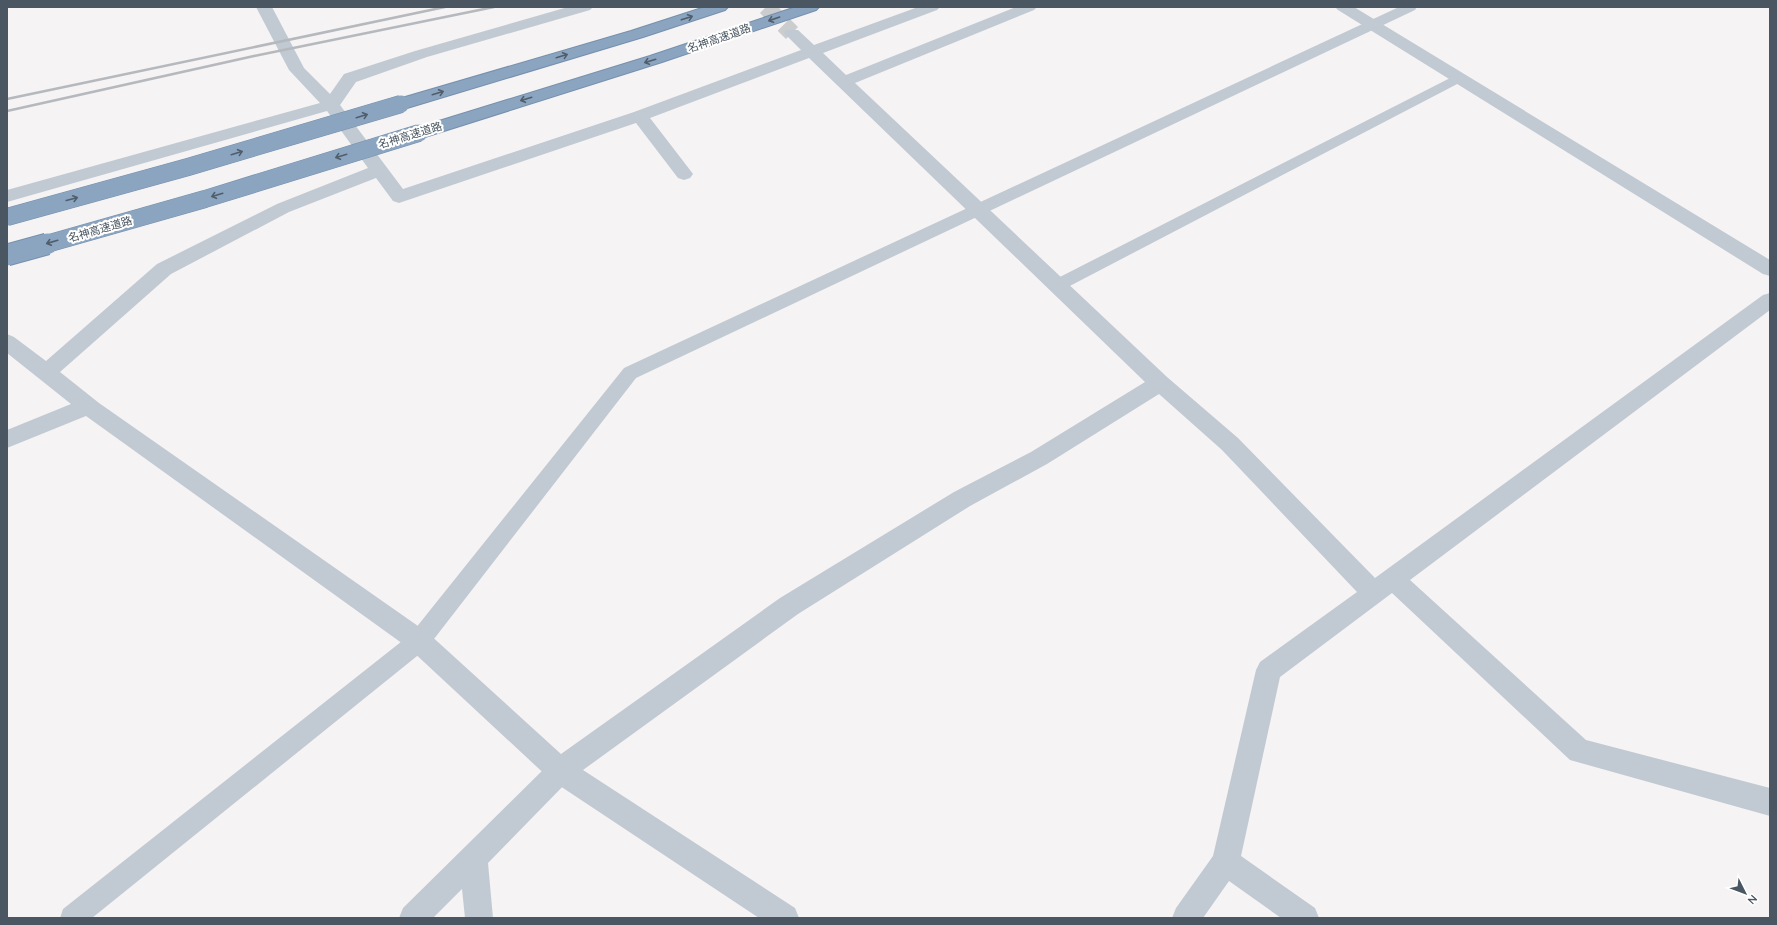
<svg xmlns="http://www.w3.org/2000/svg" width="1777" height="925" viewBox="0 0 1777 925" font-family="Quicksand,'Noto Sans JP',sans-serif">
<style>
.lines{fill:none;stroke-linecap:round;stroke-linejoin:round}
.minor-tunnel{stroke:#caccce;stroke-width:17;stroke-dasharray:17 8;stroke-linecap:butt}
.motorway-casing{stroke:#7690ad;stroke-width:2}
.service{fill:#c1cad2;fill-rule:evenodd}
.minor{fill:#c1cad2;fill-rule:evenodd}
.tertiary{fill:#c1cad2;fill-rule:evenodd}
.motorway{fill:#8ba5c1;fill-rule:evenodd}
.rail{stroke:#b5b8bd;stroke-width:2.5}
.motorway-bridge-far1-casing{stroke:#7690ad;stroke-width:18;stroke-linecap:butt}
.motorway-bridge-casing{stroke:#7690ad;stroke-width:23;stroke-linecap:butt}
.motorway-bridge-far1{stroke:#8ba5c1;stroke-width:17}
.motorway-bridge{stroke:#8ba5c1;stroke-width:21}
.oneway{stroke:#505e6b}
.labels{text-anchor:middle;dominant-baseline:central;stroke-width:4;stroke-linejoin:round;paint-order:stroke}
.far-street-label{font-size:11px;fill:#4a5661;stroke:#fff}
</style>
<rect width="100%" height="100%" fill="#f5f3f3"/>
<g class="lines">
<path class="minor-tunnel" d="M766 7 792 33"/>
<g class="motorway-casing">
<path id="motorway" d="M705 7H728L725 10 643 37 407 108 401 109 395 108 393 104 395 100 631 31Z
M796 7H819L816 10 662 62 425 137 419 138 413 137 410 133 413 129 650 56Z"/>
</g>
<path class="service" d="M1399 7H1417L1415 10 636 378 427 648 92 918H60L63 909 411 634 624 368Z
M1458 74 1463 75 1465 78 1463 81 1064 289 1058 291 1052 289 1050 285 1052 281Z"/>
<path class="minor" d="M256 7H272L304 68 330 94 344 74 415 51 568 7H593L590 10 427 57 356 82 340 105 403 189 634 112 801 50 784 33 786 30H798L814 45 918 7H940L937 10 823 53 846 75 1016 7H1037L1034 10 855 83 1167 377 1238 438 1375 578 1763 295 1770 293V310L1410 580 1586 740 1770 788V816L1570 760 1392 593 1280 677 1241 856 1315 908 1319 918H1281L1229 881 1203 918H1172L1176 908 1213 856 1256 670 1260 662 1357 592 1222 450 1159 394 1047 464 970 506 798 614 583 770 795 908 799 918H759L551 780 410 649 86 416 7 448V430L71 404 7 353V334L14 337 46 361 157 264 277 204 368 168 327 111 7 202V190L320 103 289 70ZM809 58 1145 382 1031 452 954 492 780 598 561 754 428 633 99 403 60 372 171 274 289 212 376 178 393 201 399 203 636 123 678 178 684 180 690 178 693 174 690 170 650 118Z
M1335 7H1354L1770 260V276L1763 274 1338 10Z"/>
<path class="tertiary" d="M560 758 569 762 573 771 569 780 488 863 493 918H465L462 889 433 918H399L403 908 551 762Z"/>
<use href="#motorway" class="motorway"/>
<path class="rail" d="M7 99 445 7
M7 111 254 56 494 7"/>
<g class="motorway-bridge-far1-casing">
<path id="motorway-bridge-far1" d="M7 217 188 167 401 104
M43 245 205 199 419 133"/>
</g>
<g class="motorway-bridge-casing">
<path id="motorway-bridge" d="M7 255 47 244"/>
</g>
<use href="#motorway-bridge-far1" class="motorway-bridge-far1"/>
<use href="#motorway-bridge" class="motorway-bridge"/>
</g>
<defs><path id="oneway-shaft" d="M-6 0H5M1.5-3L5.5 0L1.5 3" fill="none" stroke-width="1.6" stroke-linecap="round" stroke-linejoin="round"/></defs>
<g class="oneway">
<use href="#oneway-shaft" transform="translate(687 18) rotate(-18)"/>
<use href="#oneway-shaft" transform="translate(774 19) rotate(161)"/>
<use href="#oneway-shaft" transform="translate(562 56) rotate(-17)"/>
<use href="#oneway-shaft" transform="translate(650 61) rotate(163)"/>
<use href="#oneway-shaft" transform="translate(438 93) rotate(-17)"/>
<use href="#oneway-shaft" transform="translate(526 99) rotate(163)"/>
<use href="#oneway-shaft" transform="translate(362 116) rotate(-17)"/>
<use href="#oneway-shaft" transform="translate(237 153) rotate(-17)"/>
<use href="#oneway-shaft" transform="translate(341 156) rotate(163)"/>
<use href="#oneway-shaft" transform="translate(217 195) rotate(163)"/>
<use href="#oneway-shaft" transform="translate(72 199) rotate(-15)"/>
<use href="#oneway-shaft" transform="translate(52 242) rotate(164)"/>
</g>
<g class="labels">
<g class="far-street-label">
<text transform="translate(719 38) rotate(-19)">名神高速道路</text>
<text transform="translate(410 135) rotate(-17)">名神高速道路</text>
<text transform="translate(100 229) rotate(-16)">名神高速道路</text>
</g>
</g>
<rect width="1777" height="925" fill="none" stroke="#4a5661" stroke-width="16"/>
<g transform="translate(1745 893) rotate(132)" stroke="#ffffff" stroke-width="3" paint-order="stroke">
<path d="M0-3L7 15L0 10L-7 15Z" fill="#4a5661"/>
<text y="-6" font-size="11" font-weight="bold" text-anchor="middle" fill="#4a5661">N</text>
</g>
</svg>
